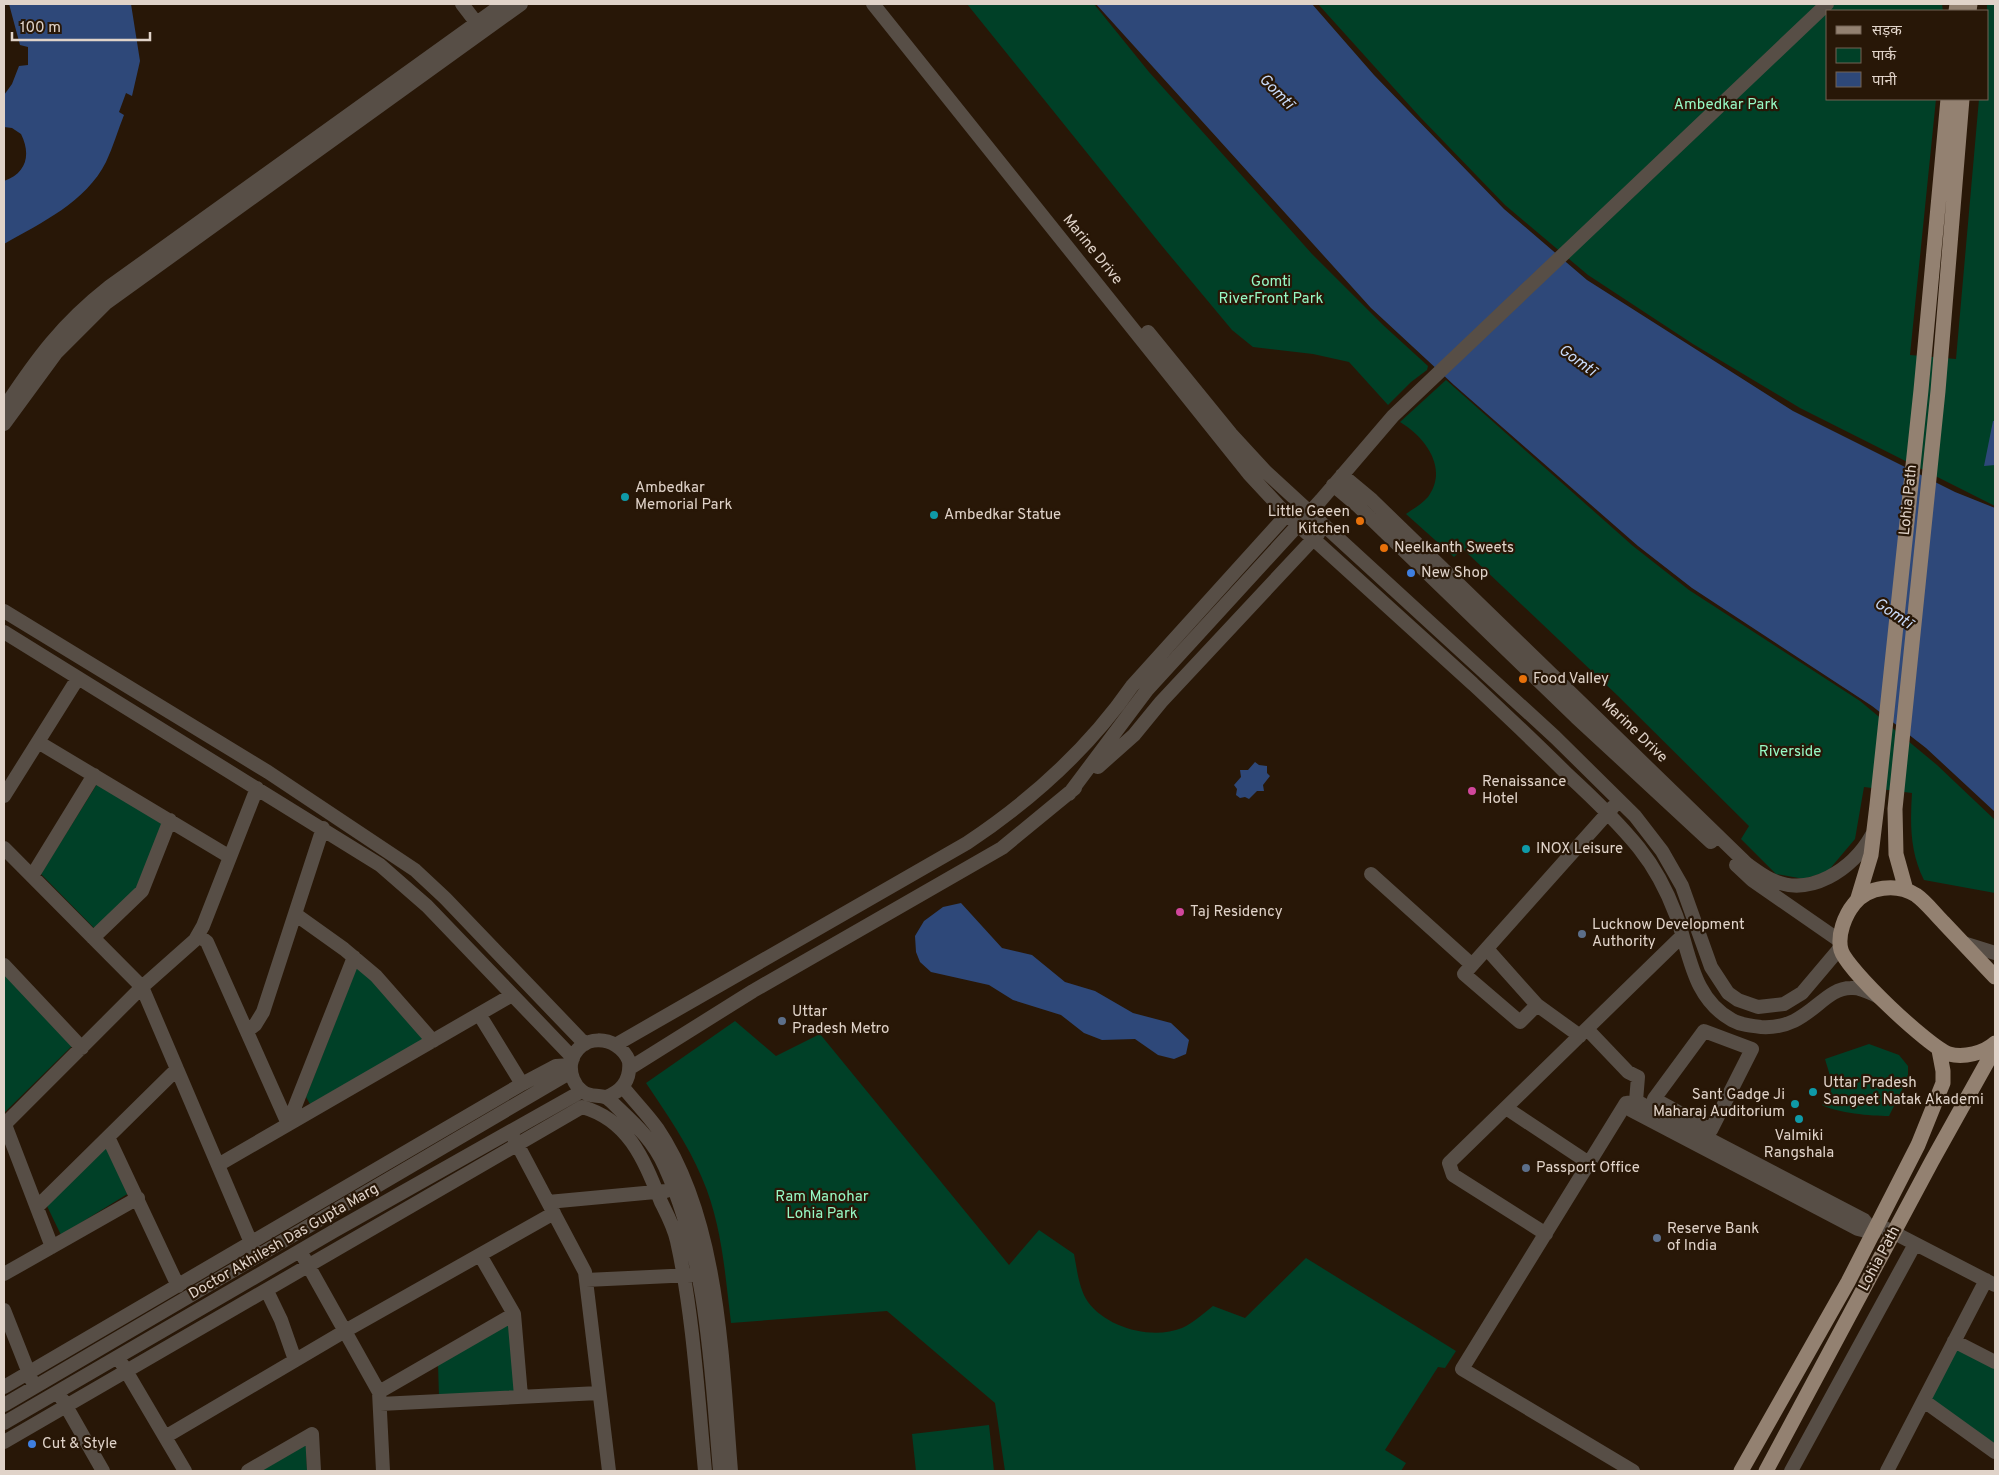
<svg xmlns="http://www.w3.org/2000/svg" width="1999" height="1475" viewBox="0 0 1999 1475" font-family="Overpass,'Noto Sans Devanagari',sans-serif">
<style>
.green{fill:#004027}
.water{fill:#2e4879}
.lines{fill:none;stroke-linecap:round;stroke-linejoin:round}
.minor{stroke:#574e46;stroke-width:14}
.major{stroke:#938171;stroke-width:15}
.culture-dot{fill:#0f9aa8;stroke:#281707;stroke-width:2}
.food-dot{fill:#e8710a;stroke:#281707;stroke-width:2}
.shop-dot{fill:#3f7fe0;stroke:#281707;stroke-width:2}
.hotel-dot{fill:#d1479c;stroke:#281707;stroke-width:2}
.service-dot{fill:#5c6f8a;stroke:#281707;stroke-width:2}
.labels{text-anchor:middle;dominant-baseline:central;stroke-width:4.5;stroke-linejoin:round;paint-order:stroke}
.park-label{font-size:15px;fill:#96f9c5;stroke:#281707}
.street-label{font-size:15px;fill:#e0d3c9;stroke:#281707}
.poi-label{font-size:15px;fill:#e0d3c9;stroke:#281707;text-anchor:start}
.water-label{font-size:16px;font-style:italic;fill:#c7d9f8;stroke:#281707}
</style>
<rect width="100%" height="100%" fill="#281707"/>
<path class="green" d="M967 4H1094L1149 72 1312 254 1383 325 1428 366 1427 370 1411 382 1388 405 1349 362 1313 354 1253 347 1232 330 1162 246Z
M1318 4H1942L1943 11H1828V99H1936L1910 355 1956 359 1979 99H1988L1987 4H1995V506L1800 408 1693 344 1588 275 1505 205 1420 117Z
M1446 380 1633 546 1689 590 1860 701 1937 765 1995 820V893L1924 880C1910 852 1910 824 1912 793L1864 787 1855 839 1828 871 1804 879 1776 874 1741 839 1749 826 1617 695 1463 549 1454 557 1406 514C1413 509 1423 503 1428 497 1449 468 1425 437 1400 422Z
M97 784 163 824 139 885 95 929 41 874Z
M357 967 375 982 426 1039 310 1104 306 1097Z
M4 973 73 1045 5 1112 4 1110Z
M735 1021 776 1056 820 1034 1009 1265 1039 1230 1074 1254C1077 1270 1079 1289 1088 1302 1107 1328 1152 1340 1182 1328 1193 1323 1204 1313 1213 1306L1245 1318 1306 1258 1456 1351 1445 1368 1438 1367 1385 1450 1406 1463 1401 1471H1005L995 1403 887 1311 731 1323C725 1274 722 1224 702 1178 688 1144 666 1113 646 1083Z
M1869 1044 1899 1055 1908 1066V1078L1889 1116C1871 1116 1837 1113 1822 1105 1838 1091 1830 1077 1825 1059Z
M107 1147 129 1193 61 1235 47 1206Z
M511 1322 517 1392 439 1397 438 1364Z
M1957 1348 1995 1367V1446L1931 1399Z
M989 1425 994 1471H916L912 1434Z
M306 1444 307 1471H257Z"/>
<path class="water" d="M9 4H131L140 61 132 96 126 93 119 112 124 115C118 130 113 147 106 162 86 202 41 223 4 244V181C27 173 31 154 21 134L12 128 4 127V95L12 84 19 66 28 65V47L20 45Z
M1096 4H1312L1374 75 1504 209 1587 280 1793 411 1955 492 1995 508V812L1926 748 1872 706 1692 588 1638 546 1454 385 1371 308Z
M1993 421H1995V465L1984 466Z
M1255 762 1259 765 1267 766V773L1270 776 1263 785 1264 791H1257L1249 799 1245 797 1240 798 1236 795 1237 789 1234 785 1241 777 1240 770H1248Z
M961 903 1002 948 1032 955 1065 982 1095 991 1133 1013 1171 1023 1189 1040 1186 1054 1174 1059 1158 1055 1135 1039 1102 1040 1084 1033 1061 1015 1013 1000 989 985 931 972 920 962 916 952 915 936 924 921 943 907Z"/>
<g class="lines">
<path class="minor" d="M462 4 482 30
M873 4 1249 474 1287 515C1349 572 1411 628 1473 684 1505 714 1537 744 1568 775 1593 798 1617 821 1639 848 1655 868 1667 891 1676 915 1690 953 1692 998 1732 1020 1741 1025 1751 1026 1761 1027 1809 1030 1821 988 1851 988 1861 987 1870 993 1879 997
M1148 332 1231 434 1266 472 1555 737 1635 816 1662 851 1682 886 1711 967 1728 993 1738 1000 1758 1007 1784 1004 1802 993 1840 948
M4 408C37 358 62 324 109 287L503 4
M4 424 56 353 106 303 521 4
M1342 475 1372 500 1747 864C1754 869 1762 875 1770 879 1809 899 1853 869 1872 835
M1333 485 1358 506 1576 717 1711 842
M4 611 268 772 415 870 445 898 585 1044
M4 632 380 865 427 906 573 1058
M38 742 230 857
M1098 767 1134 735 1161 702 1318 534
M1069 794 1147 690 1321 500 1393 416 1827 4
M4 796 78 678
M4 848 142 987 255 1252
M1736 865 1752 880 1840 941
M1371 874 1472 965
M32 876 94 775
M295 914 344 949 376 976 433 1041
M198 935 207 942 288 1124
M93 938 142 891 170 820
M1963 943 1995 953
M1487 949 1537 1005 1580 1036
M4 965 82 1048
M1537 1005 1520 1022 1464 974 1613 807
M479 1014 522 1084
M1587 1029 1628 1072 1638 1077 1636 1101
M247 1031 255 1025 263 1012 323 828
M1704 1031 1752 1049 1711 1130 1654 1099Z
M617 1044 967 843C1030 801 1089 748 1132 686L1292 509
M630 1068 753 991 1002 848 1075 788
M623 1087C634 1101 647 1114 657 1128 720 1221 722 1362 731 1471
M606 1097C623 1091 631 1079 629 1061 618 1034 577 1032 571 1064 570 1074 574 1085 582 1091 590 1098 599 1094 607 1098 610 1100 615 1105 618 1108 637 1126 654 1142 665 1167 708 1262 711 1369 720 1471
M1626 1103 1631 1110 1858 1229 1874 1233
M1506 1108 1589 1163
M4 1122 52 1247
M288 1124 354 957
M4 1125 142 987 195 940 203 926 257 788
M108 1137 178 1286
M514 1138 585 1272 609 1471
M218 1165 512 995
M548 1202 666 1191
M37 1207 177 1069
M1877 1224 1995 1285
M1546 1234 1453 1175 1449 1163 1682 936
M480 1255 514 1314 521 1396
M304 1258 379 1392 383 1471
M4 1274 138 1198
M586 1280 692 1275
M267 1291 281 1320 295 1360
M4 1310 32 1381
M1954 1341 1995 1362
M122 1364 185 1471
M4 1387 522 1084 556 1066 571 1065
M379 1392 514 1314
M62 1399 103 1471
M1924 1401 1995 1452
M380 1404 599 1393
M4 1405 571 1072
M4 1423 334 1231 582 1091
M165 1437 345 1331 554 1213
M4 1442 582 1107C629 1120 644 1160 661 1202 667 1214 674 1227 677 1241 693 1313 698 1397 705 1471
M248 1471 312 1434 314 1471
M1633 1471 1462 1369 1626 1103 1636 1101 1864 1220 1874 1233
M1791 1471 1915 1244
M1887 1471 1986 1280"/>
<path class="major" d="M1956 11 1957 4
M1969 11 1970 4
M1906 890 1896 854 1895 809 1938 391 1962 99
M1858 898 1871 855 1877 805 1921 390 1948 99
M1995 977C1978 959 1960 940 1943 922 1934 913 1926 902 1916 895 1897 883 1868 886 1854 904 1845 915 1837 935 1841 950 1847 970 1929 1047 1949 1054 1964 1058 1984 1053 1995 1043
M1741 1471 1848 1282 1918 1145 1943 1083V1071L1939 1050
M1766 1471 1932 1161 1995 1048"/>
</g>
<g class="culture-dot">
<circle cx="625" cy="497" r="5"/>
<circle cx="934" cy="515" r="5"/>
<circle cx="1526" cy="849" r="5"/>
<circle cx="1813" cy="1092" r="5"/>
<circle cx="1795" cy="1104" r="5"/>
<circle cx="1799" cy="1119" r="5"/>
</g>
<g class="food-dot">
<circle cx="1360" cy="521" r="5"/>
<circle cx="1384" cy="548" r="5"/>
<circle cx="1523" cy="679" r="5"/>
</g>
<g class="shop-dot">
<circle cx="1411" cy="573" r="5"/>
<circle cx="32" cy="1444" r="5"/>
</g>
<g class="hotel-dot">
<circle cx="1472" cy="791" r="5"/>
<circle cx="1180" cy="912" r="5"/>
</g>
<g class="service-dot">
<circle cx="1582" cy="934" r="5"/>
<circle cx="782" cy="1021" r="5"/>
<circle cx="1526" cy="1168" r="5"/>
<circle cx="1657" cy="1238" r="5"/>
</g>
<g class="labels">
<g class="park-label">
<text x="1726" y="105">Ambedkar Park</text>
<text x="1271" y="282">Gomti<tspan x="1271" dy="17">RiverFront Park</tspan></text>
<text x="1790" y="752">Riverside</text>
<text x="822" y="1197">Ram Manohar<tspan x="822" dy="17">Lohia Park</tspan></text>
</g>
<g class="street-label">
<text transform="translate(1092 250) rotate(51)">Marine Drive</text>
<text transform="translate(1909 500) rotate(-84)">Lohia Path</text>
<text transform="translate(1634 731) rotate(44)">Marine Drive</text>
<text transform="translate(284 1242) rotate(-30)">Doctor Akhilesh Das Gupta Marg</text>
<text transform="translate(1880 1259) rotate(-62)">Lohia Path</text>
</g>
<g class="poi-label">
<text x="635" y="488">Ambedkar<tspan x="635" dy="17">Memorial Park</tspan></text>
<text x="1350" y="512" text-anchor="end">Little Geeen<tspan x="1350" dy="17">Kitchen</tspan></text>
<text x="944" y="515">Ambedkar Statue</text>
<text x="1394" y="548">Neelkanth Sweets</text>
<text x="1421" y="573">New Shop</text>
<text x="1533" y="679">Food Valley</text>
<text x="1482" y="782">Renaissance<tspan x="1482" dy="17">Hotel</tspan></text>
<text x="1536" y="849">INOX Leisure</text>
<text x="1190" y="912">Taj Residency</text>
<text x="1592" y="925">Lucknow Development<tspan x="1592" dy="17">Authority</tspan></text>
<text x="792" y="1012">Uttar<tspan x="792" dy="17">Pradesh Metro</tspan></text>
<text x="1823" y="1083">Uttar Pradesh<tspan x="1823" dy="17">Sangeet Natak Akademi</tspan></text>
<text x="1785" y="1095" text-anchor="end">Sant Gadge Ji<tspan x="1785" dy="17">Maharaj Auditorium</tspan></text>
<text x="1799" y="1136" text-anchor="middle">Valmiki<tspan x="1799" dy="17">Rangshala</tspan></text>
<text x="1536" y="1168">Passport Office</text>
<text x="1667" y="1229">Reserve Bank<tspan x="1667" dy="17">of India</tspan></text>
<text x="42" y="1444">Cut &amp; Style</text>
</g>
<g class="water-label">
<text transform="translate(1276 92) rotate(46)">Gomtī</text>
<text transform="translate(1577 361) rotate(36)">Gomtī</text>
<text transform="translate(1893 614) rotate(34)">Gomtī</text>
</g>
</g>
<rect width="1999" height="1475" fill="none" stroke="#e0d3c9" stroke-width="10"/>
<rect x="1826" y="10" width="162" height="90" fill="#281707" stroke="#726255"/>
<rect x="1836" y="26" width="25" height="8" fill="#938171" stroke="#726255"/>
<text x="1872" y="35" font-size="15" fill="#e0d3c9">सड़क</text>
<rect x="1836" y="48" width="25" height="15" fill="#004027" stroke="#726255"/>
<text x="1872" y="60" font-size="15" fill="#e0d3c9">पार्क</text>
<rect x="1836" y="72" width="25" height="15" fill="#2e4879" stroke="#726255"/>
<text x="1872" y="85" font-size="15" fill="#e0d3c9">पानी</text>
<path d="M12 32v8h138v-8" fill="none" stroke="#e0d3c9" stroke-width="2.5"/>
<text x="20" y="32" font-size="15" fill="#e0d3c9" stroke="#281707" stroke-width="4" paint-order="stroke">100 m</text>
</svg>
